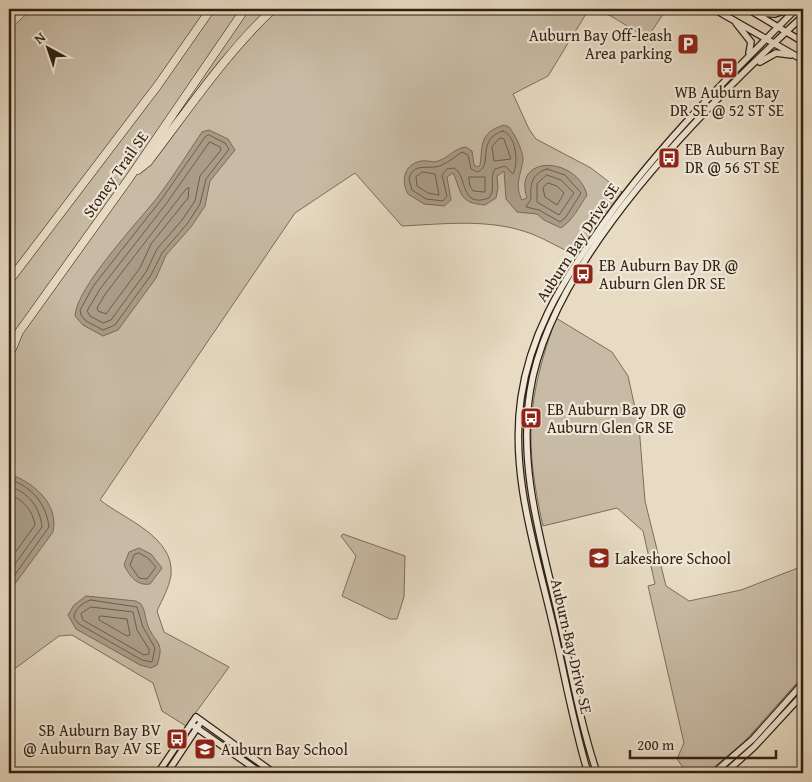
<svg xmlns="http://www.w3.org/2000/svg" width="812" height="782" viewBox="0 0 812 782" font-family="'Gentium Book Plus',serif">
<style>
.green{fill:#c8bba5;stroke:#7c6d5b}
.water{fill:#a99b86;stroke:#796957}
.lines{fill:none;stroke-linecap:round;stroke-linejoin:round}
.shore{stroke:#6c5d4c;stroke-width:1}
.secondary-casing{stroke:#301f11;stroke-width:8}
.highway-casing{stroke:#301f11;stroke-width:9}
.secondary{stroke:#efe8d8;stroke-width:5.5}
.highway{stroke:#e7dbc3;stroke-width:8}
.labels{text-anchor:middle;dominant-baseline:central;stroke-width:4.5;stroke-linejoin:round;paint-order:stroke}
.poi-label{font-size:16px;fill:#301f11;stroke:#efe8d8;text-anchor:start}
.street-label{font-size:16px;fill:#301f11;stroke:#efe8d8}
</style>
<rect width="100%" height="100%" fill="#e7dbc3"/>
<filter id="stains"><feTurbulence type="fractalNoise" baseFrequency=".004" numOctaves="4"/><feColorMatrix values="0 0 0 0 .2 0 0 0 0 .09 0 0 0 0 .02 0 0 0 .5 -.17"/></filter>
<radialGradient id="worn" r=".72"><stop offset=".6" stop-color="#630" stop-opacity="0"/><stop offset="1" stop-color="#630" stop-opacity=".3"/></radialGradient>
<path class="green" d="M32 9H589L548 76 513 94 529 129 536 139 591 168 622 192 577 256C562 249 547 240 532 234 490 218 445 224 402 226L355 173 295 213 100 500C124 519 175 537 171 575 169 588 162 600 157 611L164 632 229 667 186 726 162 711 153 683 72 635 59 636 9 673V30Z
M590 9H665L666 10 647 38 611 16Z
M556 318 612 352 628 376 639 426 645 501 666 586 689 601 741 590 803 566V676L744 742 707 773H687L677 759 684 743 648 586 655 584 643 531 617 508 543 526C524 442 527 399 556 318Z
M343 534 405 556 404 597 397 619H390L342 596 356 556 341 536Z"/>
<path class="water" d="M504 125 509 127C515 135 523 150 523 160 521 175 514 185 522 200L527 198C512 154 577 156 587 195 579 207 573 220 561 228L544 220 537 214 517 212 506 199 504 171 497 176 498 188 496 198 485 205C458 203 462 192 453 173L447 177 451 200 444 206 424 204 408 194C400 180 405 163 422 161 428 160 433 163 438 161 448 158 455 148 466 147L472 151 474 165 478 167 480 165C483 144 479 133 504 125Z
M209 130 228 139 235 150 210 181 205 206 191 227 166 255 156 278 118 330 103 336 83 325 75 316C76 288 137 223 157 198 173 177 187 154 202 132Z
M9 474C33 482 59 503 53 532L9 592Z
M139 548 151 554 162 568 150 584C136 586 130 576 124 565L129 552Z
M86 596 136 601 141 604C145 610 145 616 147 623 153 643 166 640 157 665L151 668 140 665 76 629 68 615 74 605Z"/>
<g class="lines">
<path class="shore" d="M503 131C516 135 519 163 513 174L505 166 495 169C489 178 496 189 489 198 459 209 468 175 454 168L447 169 442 175 447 196 443 201 426 199 412 190 409 179C413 161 429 171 442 165 449 162 456 156 462 152L468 155 471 169 477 172C494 167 475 139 503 131Z
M209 135 225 143 229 149 206 179 200 204 187 224 162 253 151 275 115 325 103 330 86 321 81 315 80 310 94 285 161 200 205 137Z
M500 138 504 139 511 159 494 161 492 147Z
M210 142 220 147 221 150 200 176 195 201 182 220 157 249 146 272 111 320 103 323 90 316 87 311 100 289 166 204Z
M547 169 565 175 581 193 566 217 560 222 539 210 526 207 531 199C530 185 531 174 547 169Z
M423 172 435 174 439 195 428 193 417 186 416 177Z
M547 175 561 180 574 193 559 215 537 202V184Z
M469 177H485V192L473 191 470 186Z
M548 183 557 186 564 193 557 205 545 197 543 188Z
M189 188 188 198 151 244 140 268 106 314 98 311 97 308 106 293 186 189Z
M9 479C32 487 46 503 49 527L9 583
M9 486C28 492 40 507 42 527L9 572
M9 494C22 499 33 510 35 525L9 561
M139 553 148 558 156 567 147 579 139 578 130 565 134 555Z
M91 600 137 607 143 627 155 648 152 662 142 660 79 624 74 618C74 609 83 602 91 600Z
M91 607 133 612 137 630 149 649V654L144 655 83 620 81 614Z
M101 616 127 619 130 635 127 636 99 620V617Z"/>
<g class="secondary-casing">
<path id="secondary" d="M714 9 803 60
M748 9 803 42
M758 13 775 14 790 9
M736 23 751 42 749 53
M760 62 776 53 791 55
M191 724 261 773
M158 773 196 717 274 773
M167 773 199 725
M588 773C573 724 564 671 552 621 535 548 510 473 521 398 530 336 559 287 594 237 652 152 724 81 796 9
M597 773C580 723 571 669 559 618 542 543 518 469 530 392 550 259 707 105 803 16
M714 773 753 739 803 683
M725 773 754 747 803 694"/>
</g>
<g class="highway-casing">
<path id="highway" d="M138 170 148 162C188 110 225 54 273 9
M9 281 158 85 211 9
M9 356 19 332 128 180 245 9"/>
</g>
<use href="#secondary" class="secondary"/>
<use href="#highway" class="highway"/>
</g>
<defs>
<g id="parking-square" transform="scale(1.125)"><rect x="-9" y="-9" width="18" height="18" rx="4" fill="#8f2418" stroke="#efe8d8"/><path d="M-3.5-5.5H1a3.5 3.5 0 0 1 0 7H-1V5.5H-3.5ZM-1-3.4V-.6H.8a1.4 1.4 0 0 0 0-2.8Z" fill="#fff"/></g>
<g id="bus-square" transform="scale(1.125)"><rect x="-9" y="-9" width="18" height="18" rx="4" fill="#8f2418" stroke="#efe8d8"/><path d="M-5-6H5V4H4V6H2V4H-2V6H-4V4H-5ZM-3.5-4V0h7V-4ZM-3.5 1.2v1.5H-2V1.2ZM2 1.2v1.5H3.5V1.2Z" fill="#fff"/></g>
<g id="school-square" transform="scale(1.125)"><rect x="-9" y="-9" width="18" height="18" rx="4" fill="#8f2418" stroke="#efe8d8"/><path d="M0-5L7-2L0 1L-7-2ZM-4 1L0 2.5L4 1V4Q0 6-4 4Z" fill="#fff"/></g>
</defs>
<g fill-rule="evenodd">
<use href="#parking-square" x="688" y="44"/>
<use href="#bus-square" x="727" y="68"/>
<use href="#bus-square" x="669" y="158"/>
<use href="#bus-square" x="583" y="274"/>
<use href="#bus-square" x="531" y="418"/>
<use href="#school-square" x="599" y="558"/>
<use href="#bus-square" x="177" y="739"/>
<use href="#school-square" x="205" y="749"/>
</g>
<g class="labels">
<g class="poi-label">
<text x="672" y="35" text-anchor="end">Auburn Bay Off-leash<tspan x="672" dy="18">Area parking</tspan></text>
<text x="727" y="92" text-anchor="middle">WB Auburn Bay<tspan x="727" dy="18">DR SE @ 52 ST SE</tspan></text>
<text x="685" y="149">EB Auburn Bay<tspan x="685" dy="18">DR @ 56 ST SE</tspan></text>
<text x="599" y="265">EB Auburn Bay DR @<tspan x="599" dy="18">Auburn Glen DR SE</tspan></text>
<text x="547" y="409">EB Auburn Bay DR @<tspan x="547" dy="18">Auburn Glen GR SE</tspan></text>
<text x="615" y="558">Lakeshore School</text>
<text x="161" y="730" text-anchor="end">SB Auburn Bay BV<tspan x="161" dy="18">@ Auburn Bay AV SE</tspan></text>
<text x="221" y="749">Auburn Bay School</text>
</g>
<g class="street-label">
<text transform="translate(115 174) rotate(-55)">Stoney Trail SE</text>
<text transform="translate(577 242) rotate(-57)">Auburn Bay Drive SE</text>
<text transform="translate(572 646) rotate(77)">Auburn Bay Drive SE</text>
</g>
</g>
<rect width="812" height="782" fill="none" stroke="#e7dbc3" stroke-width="30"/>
<rect x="10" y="10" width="792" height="762" fill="none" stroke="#301f11" stroke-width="2.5"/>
<rect x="15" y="15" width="782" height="752" fill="none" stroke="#301f11"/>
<g transform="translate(48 48) rotate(320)" stroke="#efe8d8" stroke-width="4" paint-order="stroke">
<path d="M0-4L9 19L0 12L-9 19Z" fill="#301f11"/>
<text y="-8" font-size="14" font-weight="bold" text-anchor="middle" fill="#301f11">N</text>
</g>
<path d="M630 750v8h146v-8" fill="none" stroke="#301f11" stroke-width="2.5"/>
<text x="637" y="750" font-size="15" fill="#301f11" stroke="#efe8d8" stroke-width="4" paint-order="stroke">200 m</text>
<rect width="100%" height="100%" filter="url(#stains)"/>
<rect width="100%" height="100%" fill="url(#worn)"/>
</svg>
